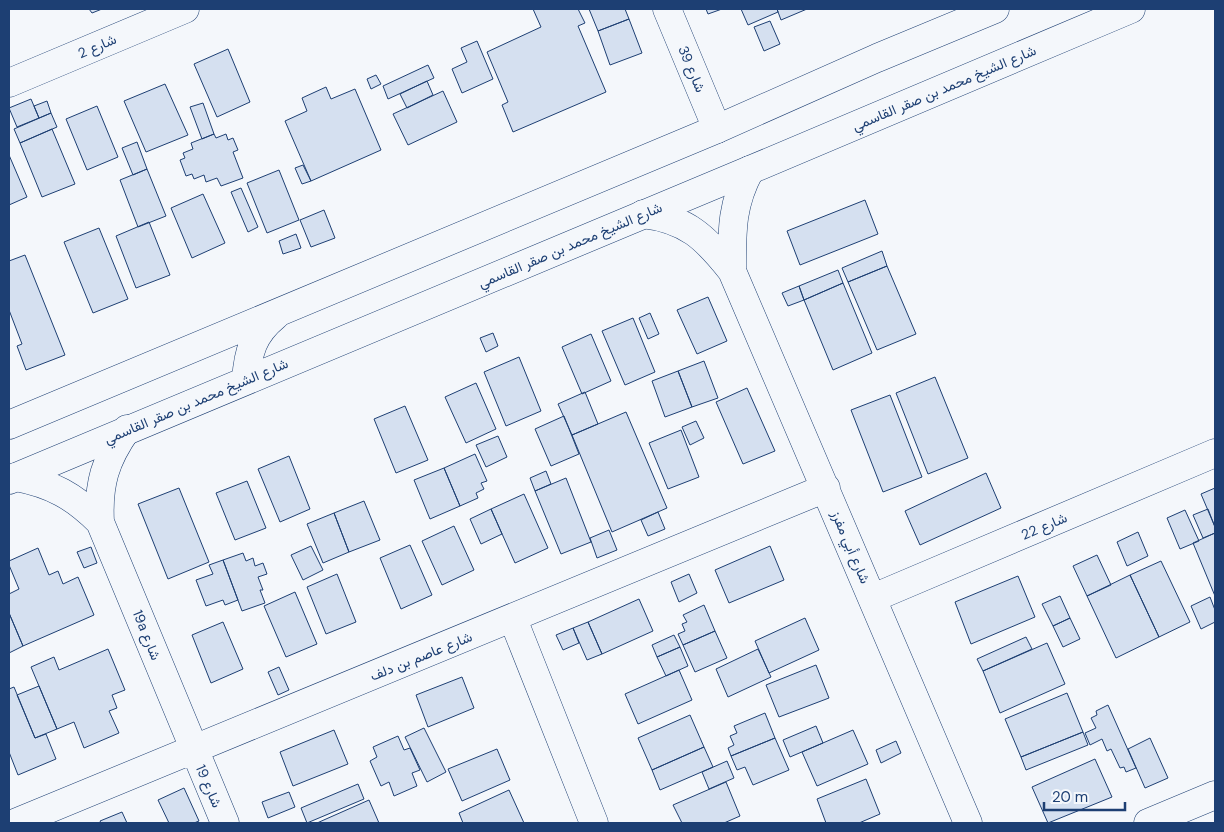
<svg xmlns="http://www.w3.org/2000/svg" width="1224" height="832" viewBox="0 0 1224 832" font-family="'DM Sans',Vazirmatn,sans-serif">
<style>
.building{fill:#d5e0f0;stroke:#1d3f73}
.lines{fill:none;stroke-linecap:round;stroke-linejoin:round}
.minor-casing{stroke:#1d3f73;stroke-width:29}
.major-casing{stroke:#1d3f73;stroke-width:29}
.minor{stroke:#f4f7fb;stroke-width:28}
.major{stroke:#f4f7fb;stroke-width:28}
.labels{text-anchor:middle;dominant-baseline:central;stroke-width:4;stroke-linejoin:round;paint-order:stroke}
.street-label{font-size:14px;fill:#1d3f73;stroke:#f4f7fb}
</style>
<rect width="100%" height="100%" fill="#f4f7fb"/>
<path class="building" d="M89 9H102L92 13Z
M533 9H578L585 23 578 26 606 92 513 132 502 105 508 102 487 52 541 27Z
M589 9H625L629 19 598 31Z
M706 9H722L708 14Z
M741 9H777L778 12 748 25Z
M777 9H807L781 20Z
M629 19 642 53 610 65 598 31Z
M770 21 780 44 764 51 754 27Z
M477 41 493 79 462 93 452 69 467 62 461 48Z
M228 49 250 102 217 117 194 64Z
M428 65 434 78 388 99 383 86Z
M376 75 381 84 371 89 367 79Z
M427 81 433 95 407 108 400 94Z
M165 84 188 135 146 152 124 101Z
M326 87 331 99 355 89 381 150 311 181 285 121 307 111 302 98Z
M443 91 457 122 408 145 393 114Z
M31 99 39 118 17 127 9 108Z
M47 101 51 113 39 118 34 106Z
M203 103 214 134 202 139 190 107Z
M97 106 118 157 87 170 66 119Z
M51 113 57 127 20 143 14 129Z
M52 129 75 184 42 197 20 143Z
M214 134 216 138 226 134 228 140 233 138 238 150 233 152 243 178 221 186 217 178 206 182 204 175 194 179 192 174 186 176 180 160 185 158 183 153 193 149 191 143Z
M137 142 147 169 133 175 122 148Z
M9 155 27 197 9 205Z
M303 165 311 181 302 184 295 168Z
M147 169 166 216 138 227 120 180Z
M279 170 299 220 267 233 247 183Z
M241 188 258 227 248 232 231 192Z
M203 194 225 243 192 258 171 208Z
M865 200 878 234 800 265 787 231Z
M324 210 335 238 311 247 300 220Z
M149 222 170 275 136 288 116 236Z
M99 228 128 299 93 313 64 242Z
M296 234 301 248 283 254 279 241Z
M882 251 887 266 848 282 842 268Z
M25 255 65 355 26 370 17 346 22 344 9 310V261Z
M887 266 916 334 877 350 848 282Z
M838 270 843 283 804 300 799 286Z
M843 283 872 353 833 370 804 300Z
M799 286 804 300 788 306 782 293Z
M708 297 727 341 697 354 677 310Z
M650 313 659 334 648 339 639 318Z
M633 318 655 372 625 385 602 331Z
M493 333 498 346 486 352 480 338Z
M591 334 611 381 582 394 562 347Z
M519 357 541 411 506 426 484 372Z
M704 361 718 398 692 407 678 371Z
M678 371 692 407 665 417 652 381Z
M935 377 968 458 928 474 896 393Z
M476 383 496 429 466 443 445 397Z
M747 388 775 451 743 464 716 402Z
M585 392 598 424 572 435 558 404Z
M890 395 922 477 883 492 851 410Z
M405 406 428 460 396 473 374 419Z
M626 412 667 508 612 532 572 435Z
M564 416 579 454 551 466 535 429Z
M696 421 704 438 690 445 682 427Z
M681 430 699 477 668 489 649 443Z
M498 436 507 457 486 467 476 445Z
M475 454 487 481 481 483 484 489 476 493 478 498 460 506 444 468Z
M289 456 310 509 280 522 258 469Z
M444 468 460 506 430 519 414 480Z
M546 471 551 484 535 491 530 478Z
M986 473 1001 508 920 545 905 511Z
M566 478 591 542 561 554 535 491Z
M247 481 266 528 235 540 216 493Z
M179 488 209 562 168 579 138 504Z
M1215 488V527L1201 494Z
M524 494 548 548 515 563 491 509Z
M364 501 380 540 349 552 334 513Z
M491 509 502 534 481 544 470 519Z
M1208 509 1215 527V533L1203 538 1193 515Z
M1185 510 1199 541 1180 549 1167 518Z
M658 512 665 529 648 536 641 520Z
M334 513 349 552 323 563 307 524Z
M454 526 474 570 442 585 422 541Z
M609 530 617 550 597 558 590 538Z
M1138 532 1148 556 1127 566 1117 542Z
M1215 533V596L1193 543Z
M410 545 432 595 401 609 380 558Z
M311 546 323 570 303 580 291 555Z
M770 546 784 580 729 603 715 570Z
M91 547 97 563 84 568 77 552Z
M38 548 49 575 58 571 63 584 78 577 94 615 23 646 9 613V594L19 589 9 565V561Z
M243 553 246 561 253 558 255 566 263 563 267 574 258 577 263 590H260L265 603 242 611 223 560Z
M1097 555 1111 585 1087 596 1073 566Z
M223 560 238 600 225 605 223 600 206 606 196 580 213 574 209 565Z
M1161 561 1190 622 1159 637 1130 575Z
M337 574 356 622 326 634 307 587Z
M689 574 697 593 679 602 671 582Z
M1130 575 1159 637 1116 658 1087 596Z
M1018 576 1035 617 971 644 955 602Z
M295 592 317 644 286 657 264 606Z
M1060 596 1070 618 1053 626 1042 604Z
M1210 597 1215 610V622L1201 629 1191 606Z
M639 599 653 631 602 654 588 622Z
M704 605 715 631 683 645 678 634 685 631 682 624 687 622 683 615Z
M9 613 23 646 9 653Z
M805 618 819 650 769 673 755 641Z
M1070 618 1080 639 1063 647 1053 626Z
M223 622 243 669 211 683 192 635Z
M588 622 602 654 587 660 573 628Z
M573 628 579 643 563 650 556 635Z
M715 631 727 658 695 672 683 645Z
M674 635 680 647 657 657 652 645Z
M1026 637 1032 649 983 671 977 659Z
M1047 643 1065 684 1000 713 983 671Z
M680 647 688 666 666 676 657 657Z
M108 649 125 690 112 695 117 708 109 711 119 733 84 748 74 722 57 729 31 667 54 657 59 670Z
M758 649 771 677 728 697 716 669Z
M816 665 829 698 779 717 766 685Z
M279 667 289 690 278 695 268 672Z
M679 670 692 700 638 724 625 694Z
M462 677 474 708 428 727 416 695Z
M39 686 57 729 35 738 17 695Z
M14 687 35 738 46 734 56 759 18 775 9 752V689Z
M1067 693 1083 732 1021 757 1005 719Z
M1108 705 1136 768 1126 772 1124 767 1120 768 1111 749 1107 751 1102 739 1090 745 1085 733 1096 728 1091 718 1097 715 1096 711Z
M765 713 775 738 731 756 728 748 734 745 730 736 737 733 734 726Z
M690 715 704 747 652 770 638 738Z
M816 726 823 743 790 757 783 740Z
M424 728 446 772 427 782 405 737Z
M334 730 348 764 293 786 280 752Z
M853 730 868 764 817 786 802 752Z
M1083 732 1088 745 1026 770 1021 757Z
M398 736 404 750 410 748 420 770 412 773 417 786 394 796 389 782 381 786 370 761 377 757 373 747Z
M775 738 789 770 753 785 745 767 737 770 731 756Z
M1150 738 1168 778 1145 788 1128 749Z
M896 741 901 753 881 763 876 750Z
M704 747 713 767 660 790 652 770Z
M497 749 510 780 462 801 448 769Z
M1095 759 1112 797 1048 823 1032 787Z
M727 761 734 778 709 789 702 772Z
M866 779 880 814 859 823H826L817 799Z
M726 782 740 816 724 823H682L673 805Z
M358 784 364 799 307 823 301 808Z
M184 788 199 821 194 823H169L158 800Z
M509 790 524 823H463L459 813Z
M289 792 295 807 268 818 262 802Z
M369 800 379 823H317Z
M122 812 127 823H101L100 821Z"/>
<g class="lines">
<g class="minor-casing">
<path id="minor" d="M667 9 717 129
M9 83 185 9
M643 214C687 219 706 238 732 271L968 823
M732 271C732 232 731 205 750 170
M127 429C105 460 98 484 100 522L225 823
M16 477C52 484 74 496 100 522
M873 598 1215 453
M513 619 594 823
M15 823 826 488
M1148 823 1215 795"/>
</g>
<g class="major-casing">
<path id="major" d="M246 380C248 352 253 334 275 316
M9 425 717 129 877 58 995 9
M9 480 750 170 1131 9"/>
</g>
<use href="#minor" class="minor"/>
<use href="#major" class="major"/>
</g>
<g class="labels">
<g class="street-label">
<text transform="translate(97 46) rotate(-23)">شارع 2</text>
<text transform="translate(692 69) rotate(67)">شارع 39</text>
<text transform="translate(944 88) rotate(-23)">شارع الشيخ محمد بن صقر القاسمي</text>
<text transform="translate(570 245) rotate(-23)">شارع الشيخ محمد بن صقر القاسمي</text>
<text transform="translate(196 401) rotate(-23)">شارع الشيخ محمد بن صقر القاسمي</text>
<text transform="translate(1044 526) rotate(-23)">شارع 22</text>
<text transform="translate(851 547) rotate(67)">شارع أبي مفرز</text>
<text transform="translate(147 635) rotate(68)">19a شارع</text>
<text transform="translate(421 656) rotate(-22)">شارع عاصم بن دلف</text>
<text transform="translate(209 786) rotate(67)">شارع 19</text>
</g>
</g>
<rect width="1224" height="832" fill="none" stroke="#1d3f73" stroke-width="20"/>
<path d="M1044 802v8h81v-8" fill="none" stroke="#1d3f73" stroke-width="2.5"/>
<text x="1052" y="802" font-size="15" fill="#1d3f73" stroke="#f4f7fb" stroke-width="4" paint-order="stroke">20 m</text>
</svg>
